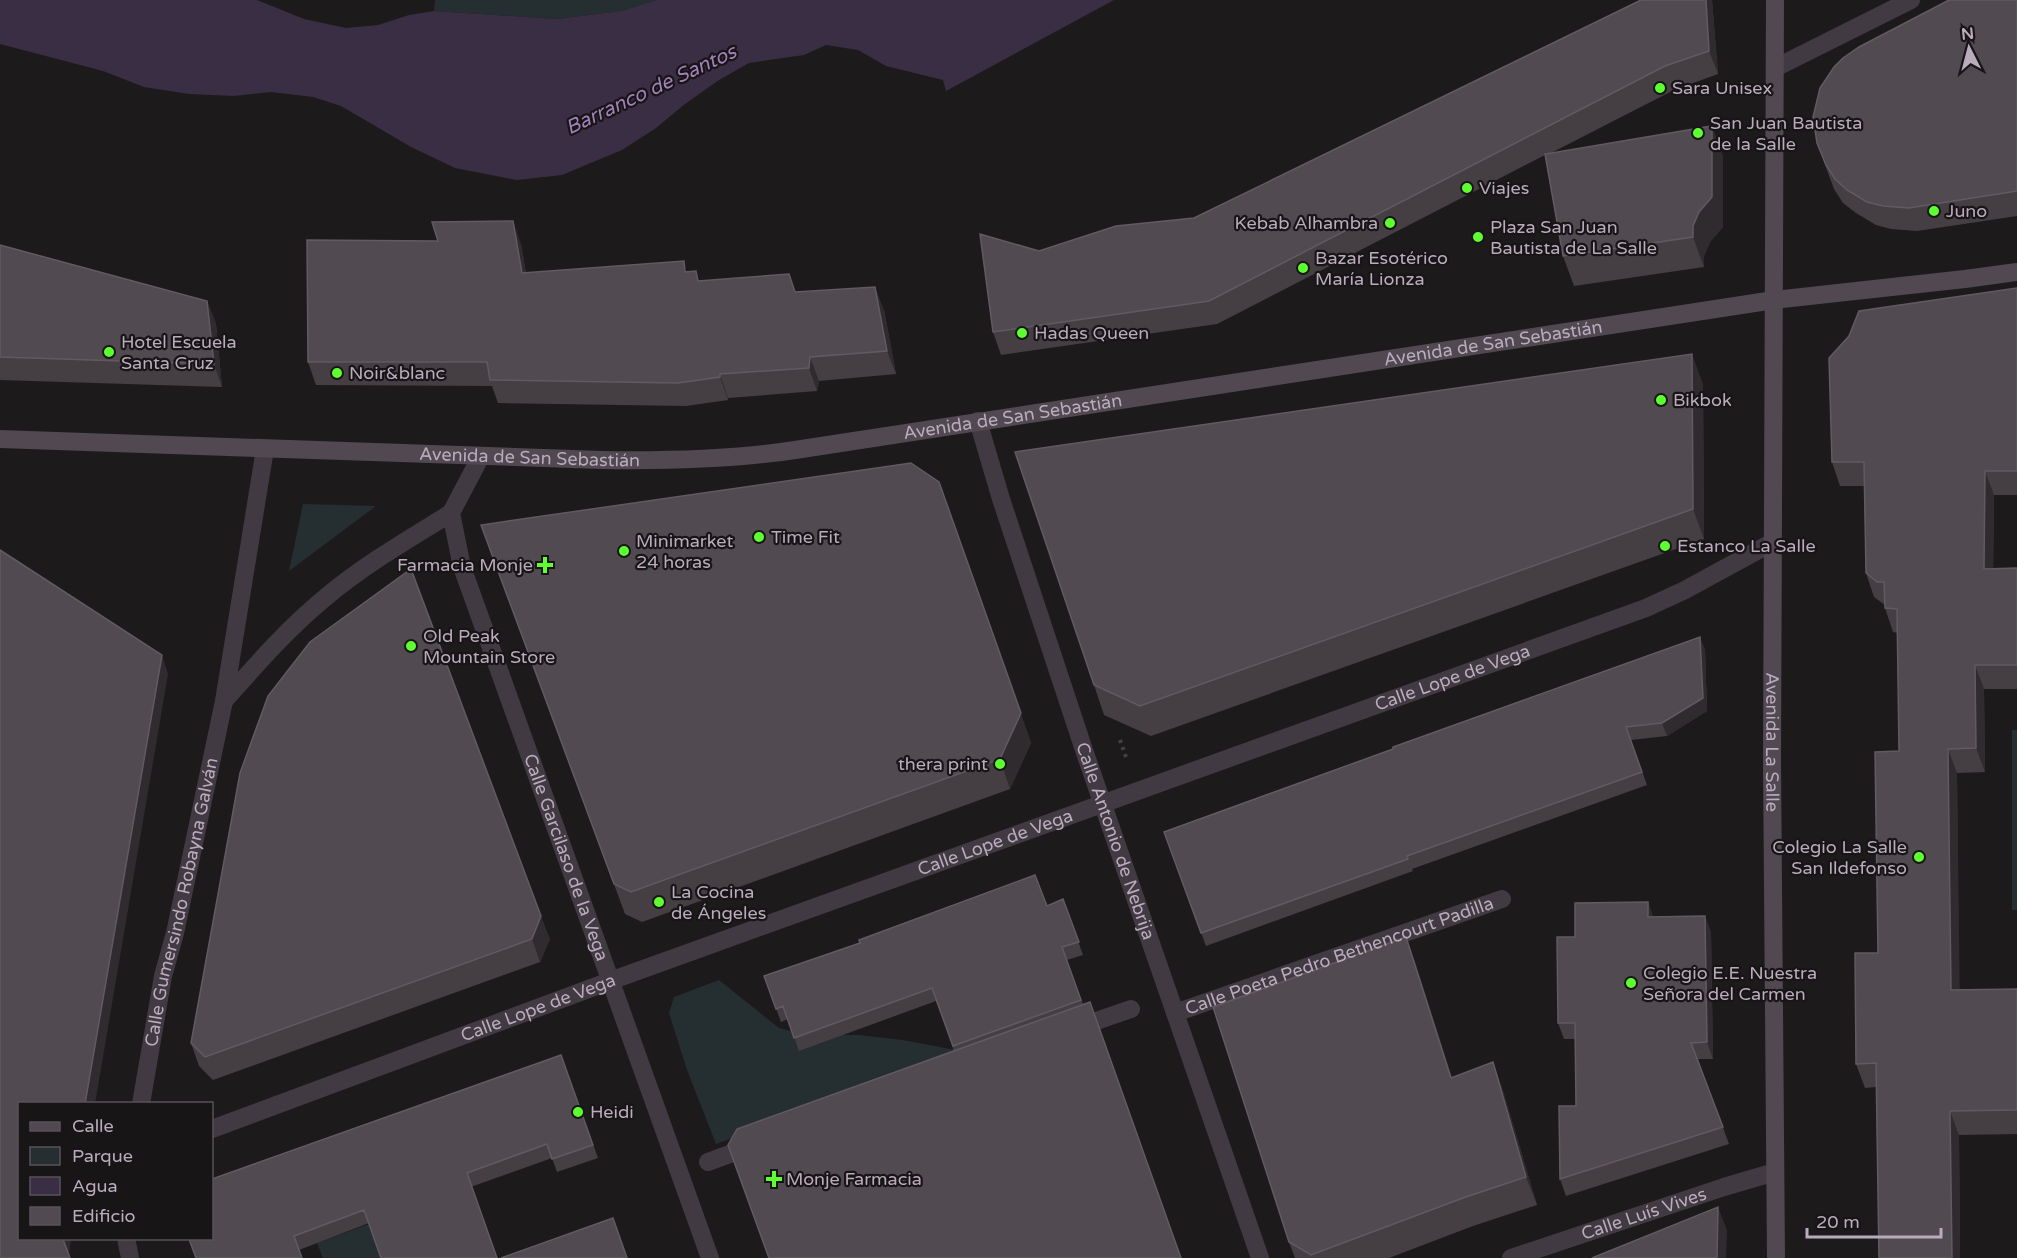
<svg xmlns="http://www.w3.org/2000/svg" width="2017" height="1258" viewBox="0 0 2017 1258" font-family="'Varela Round',sans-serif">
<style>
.green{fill:#252e31}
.water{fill:#392e43}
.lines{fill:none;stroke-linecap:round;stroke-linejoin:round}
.path{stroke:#484049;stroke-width:4;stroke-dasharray:3 4.5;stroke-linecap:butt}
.street{stroke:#423a42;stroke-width:18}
.secondary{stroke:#514852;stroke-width:18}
.wall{fill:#453f44}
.shaded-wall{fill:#302b2f}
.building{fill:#514b51;stroke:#625a62;stroke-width:1.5}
.poi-dot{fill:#5eff30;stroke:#181517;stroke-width:2}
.labels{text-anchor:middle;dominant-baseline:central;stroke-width:4.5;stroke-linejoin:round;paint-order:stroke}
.poi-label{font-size:18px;fill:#baabbd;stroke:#181517;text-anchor:start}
.street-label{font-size:18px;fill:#baabbd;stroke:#181517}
.water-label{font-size:20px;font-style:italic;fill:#a280bb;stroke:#181517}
</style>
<rect width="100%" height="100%" fill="#1d1a1c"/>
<path class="green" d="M435 0H656L621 11 556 19 434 11Z
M303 504 376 506 289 571Z
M2012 730H2017V910H2012Z
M719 980 779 1028 806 1035H858L903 1040 950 1049 991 1044 716 1144 687 1070 669 1013 674 997Z
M369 1224 381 1258H323L317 1243Z"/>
<path class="water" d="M0 0H257L304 19 346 28 378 25 409 15 434 11 556 19 621 11 656 0H1114L946 91 943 80 886 66 858 50 826 45 804 55 749 63 719 80 685 104 656 128 622 150 562 175 517 180 455 168 411 147 341 106 313 97 271 92 234 96 189 94 144 87 103 71 0 44Z"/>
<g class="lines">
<path class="path" d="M1120 740 1127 760"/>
<g class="street">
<path d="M1775 68 1911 0"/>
<path id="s1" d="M978 421 1001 499 1084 750 1260 1258"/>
<path id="s2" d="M481 456 451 513 462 567 710 1258"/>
<path d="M224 701C256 665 288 628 326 597 364 565 409 539 451 513"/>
<path id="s3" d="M1175 1013 1502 899"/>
<path d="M1076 1028 1131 1009"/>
<path id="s4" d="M141 1104 163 976 175 933 224 701 265 449"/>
<path id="s5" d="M212 1129 610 981 1646 608 1685 590 1773 542"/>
<path d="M708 1162 754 1145"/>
<path d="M126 1238 130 1258"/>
<path id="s6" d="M1511 1258 1724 1187 1775 1172"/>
</g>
<g class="secondary">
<path id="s7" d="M1775 0 1772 763 1776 1258"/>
<path id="s8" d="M0 439 601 460C665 461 730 460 795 450L1774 300 1965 279 2017 272"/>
</g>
</g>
<path class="wall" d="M1641 0H1712L1718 74 1674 90 1551 153 1723 156V227L1710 242 1704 256V267L1574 286 1563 256 1545 155 1217 324 1001 355 993 332 1039 251 1194 218Z
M2017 0V216L1917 231 1891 229 1876 225 1856 213 1843 203 1834 189 1817 143Z
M521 244 526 273 688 272 700 281 796 292 884 310 896 374 819 381 817 391 728 398V400L686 406 498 403 492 386 316 385 308 362Z
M0 245 207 301 216 324 222 387 0 380Z
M2017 288V495H1994L1993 569 2017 568V689H1984L1985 772 1957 773 1959 989H2017V1134L1959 1135 1960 1258H1879L1876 1087 1865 1088 1856 1064 1878 953 1899 751 1898 633 1893 632 1885 608V605L1874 597 1866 573 1864 486H1840L1832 462Z
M1703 384 1704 539 1151 736 1104 715 1094 685Z
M950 513 1031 743 1010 789 642 922 625 914 481 525Z
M1705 649 1707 711 1667 736 1631 740 1647 785 1412 869 1413 871 1206 946 1164 832 1393 749Z
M240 773 550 939 540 962 213 1080 199 1066 191 1043Z
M1063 899 1083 955 1067 960 1083 1004 954 1051 936 1001 799 1051 788 1019 781 1022 764 976 1047 906Z
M1648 902 1653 917 1705 916 1711 933 1713 1059H1698L1729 1144 1566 1196 1560 1179 1576 1106 1575 1039H1564L1558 1023 1575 937Z
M1406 937 1416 965 1452 1078 1493 1062 1503 1091 1537 1205 1473 1226 1389 1258H1295L1289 1242Z
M561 1055 598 1158 557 1172 552 1158 369 1223 299 1250 196 1258Z"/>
<path class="shaded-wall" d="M1706 0H1712L1718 74 1709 51Z
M1712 126 1723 156V227L1710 242 1704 256V267L1693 237V226Z
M513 221 521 244 530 296 522 273Z
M875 287 884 310 896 374 887 351Z
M207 301 216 324 222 387 214 364Z
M1692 354 1703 384 1704 539 1693 509Z
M810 357 819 381 817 391 809 368Z
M720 374 728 398V400L720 377Z
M1985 471 1994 495 1993 593 1984 569Z
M950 513 1031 743 1010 789 1000 759Z
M1700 637 1705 649 1707 711 1667 736 1662 723Z
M162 655 168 674 95 1104H85Z
M1975 665 1984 689 1985 772 1976 748Z
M1948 749 1957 773 1960 1014 1951 990Z
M1648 902 1654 919 1648 917Z
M541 916 550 939 540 962 532 939Z
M1705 916 1711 933 1713 1059 1707 1042Z
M1406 937 1416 965 1461 1106 1451 1078Z
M1493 1062 1503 1091 1537 1205 1526 1177Z
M1950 1111 1959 1135 1960 1258H1952Z
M1718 1207 1727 1230 1726 1258H1717Z
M63 1239H71L69 1254Z"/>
<path class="building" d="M1641 0H1706L1709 51 1665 66 1209 301 993 332 980 234 1039 251 1116 226 1194 218Z
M1949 0H2017V191L1909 208 1883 206 1867 202 1847 190 1835 179 1826 165 1817 143 1813 117 1820 88 1834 67 1843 58 1859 47Z
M1712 126V197L1699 212 1693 226V237L1563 256 1545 154Z
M513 221 522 273 684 261 685 272 696 271 698 281 789 274 795 292 875 287 887 351 810 357 809 368 720 374V377L678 383 490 380 487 362H308L307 240 438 241 432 222Z
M0 245 207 301 214 364 0 357Z
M2017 288V471H1985L1984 569 2017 568V665H1975L1976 748 1948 749 1951 990 2017 989V1110L1950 1111 1952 1258H1879L1876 1063 1856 1064 1855 953H1878L1875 752 1899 751 1897 609 1885 608 1884 582H1877L1866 573 1864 462H1832L1829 358 1849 336 1859 311Z
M1692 354 1693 509 1140 706 1094 685 1015 452Z
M911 463 939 482 1021 713 1000 759 631 892 614 884 481 525Z
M0 550 162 655 85 1104H20V1239H63L70 1258H0Z
M411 569 541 916 532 939 205 1057 191 1043 240 773 268 696 310 642Z
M1700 637 1703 698 1662 723 1626 727 1642 772 1407 856 1408 859 1201 933 1164 832 1393 749V747Z
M1035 875 1047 906 1063 899 1079 942 1062 947 1081 1000 953 1046 932 988 794 1038 783 1006 776 1009 764 976 860 943 859 940Z
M1648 902V917L1705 916 1707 1042 1691 1043 1723 1127 1560 1179 1559 1106H1576L1575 1023H1558L1557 937H1575V903Z
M1406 937 1451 1078 1493 1062 1526 1177 1463 1198 1311 1255 1289 1242 1213 1007Z
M1090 1002 1181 1258H769L728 1145 737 1129Z
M561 1055 593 1145 552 1159 547 1144 467 1173 497 1258H381L364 1210 294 1236 302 1258H196L189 1239H212V1179Z
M1718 1207 1717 1258H1592Z
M613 1218 627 1258H501Z"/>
<g class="poi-dot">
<circle cx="1660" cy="88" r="6"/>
<circle cx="1698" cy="133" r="6"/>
<circle cx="1467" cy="188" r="6"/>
<circle cx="1934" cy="211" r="6"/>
<circle cx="1390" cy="223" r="6"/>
<circle cx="1478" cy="237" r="6"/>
<circle cx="1303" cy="268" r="6"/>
<circle cx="1022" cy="333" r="6"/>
<circle cx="109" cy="352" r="6"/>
<circle cx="337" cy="373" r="6"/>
<circle cx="1661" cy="400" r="6"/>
<circle cx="759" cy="537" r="6"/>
<circle cx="1665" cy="546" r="6"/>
<circle cx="624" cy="551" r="6"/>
<path d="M542 556h6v6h6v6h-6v6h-6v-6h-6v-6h6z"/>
<circle cx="411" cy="646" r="6"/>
<circle cx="1000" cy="764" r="6"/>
<circle cx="1919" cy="857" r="6"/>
<circle cx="659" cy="902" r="6"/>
<circle cx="1631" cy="983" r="6"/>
<circle cx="578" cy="1112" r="6"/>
<path d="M771 1170h6v6h6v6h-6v6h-6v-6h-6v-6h6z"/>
</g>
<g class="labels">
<g class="poi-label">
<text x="1672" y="88">Sara Unisex</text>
<text x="1710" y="123">San Juan Bautista<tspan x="1710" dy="21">de la Salle</tspan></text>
<text x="1479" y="188">Viajes</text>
<text x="1946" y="211">Juno</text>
<text x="1378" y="223" text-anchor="end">Kebab Alhambra</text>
<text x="1490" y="227">Plaza San Juan<tspan x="1490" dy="21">Bautista de La Salle</tspan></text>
<text x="1315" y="258">Bazar Esotérico<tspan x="1315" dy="21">María Lionza</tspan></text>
<text x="1034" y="333">Hadas Queen</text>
<text x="121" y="342">Hotel Escuela<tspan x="121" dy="21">Santa Cruz</tspan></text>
<text x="349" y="373">Noir&amp;blanc</text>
<text x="1673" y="400">Bikbok</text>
<text x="771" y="537">Time Fit</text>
<text x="636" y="541">Minimarket<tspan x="636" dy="21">24 horas</tspan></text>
<text x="1677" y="546">Estanco La Salle</text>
<text x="533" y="565" text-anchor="end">Farmacia Monje</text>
<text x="423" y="636">Old Peak<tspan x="423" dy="21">Mountain Store</tspan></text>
<text x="988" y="764" text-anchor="end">thera print</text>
<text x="1907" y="847" text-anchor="end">Colegio La Salle<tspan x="1907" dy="21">San Ildefonso</tspan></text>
<text x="671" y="892">La Cocina<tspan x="671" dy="21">de Ángeles</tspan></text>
<text x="1643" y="973">Colegio E.E. Nuestra<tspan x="1643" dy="21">Señora del Carmen</tspan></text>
<text x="590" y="1112">Heidi</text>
<text x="786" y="1179">Monje Farmacia</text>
</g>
<g class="street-label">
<text stroke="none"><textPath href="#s8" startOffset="1502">Avenida de San Sebastián</textPath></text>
<text stroke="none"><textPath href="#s8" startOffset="1016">Avenida de San Sebastián</textPath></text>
<text stroke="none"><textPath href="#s8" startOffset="530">Avenida de San Sebastián</textPath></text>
<text stroke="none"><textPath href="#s5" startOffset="1320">Calle Lope de Vega</textPath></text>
<text stroke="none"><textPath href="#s7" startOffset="742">Avenida La Salle</textPath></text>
<text stroke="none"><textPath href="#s1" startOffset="442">Calle Antonio de Nebrija</textPath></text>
<text stroke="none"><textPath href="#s5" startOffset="834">Calle Lope de Vega</textPath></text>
<text stroke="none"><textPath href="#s2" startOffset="428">Calle Garcilaso de la Vega</textPath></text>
<text stroke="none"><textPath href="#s4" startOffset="206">Calle Gumersindo Robayna Galván</textPath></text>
<text stroke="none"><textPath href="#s3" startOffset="174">Calle Poeta Pedro Bethencourt Padilla</textPath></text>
<text stroke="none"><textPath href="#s5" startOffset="348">Calle Lope de Vega</textPath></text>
<text stroke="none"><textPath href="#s6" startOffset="140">Calle Luís Vives</textPath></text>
</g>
<g class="water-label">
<text transform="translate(651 90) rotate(-25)">Barranco de Santos</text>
</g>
</g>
<rect x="18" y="1102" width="195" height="138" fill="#181517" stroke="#595159" stroke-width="1.5"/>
<rect x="30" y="1122" width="30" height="9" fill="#514852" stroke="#595159" stroke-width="1.5"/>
<text x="72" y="1132" font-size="18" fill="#baabbd">Calle</text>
<rect x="30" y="1147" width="30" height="18" fill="#252e31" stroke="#595159" stroke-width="1.5"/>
<text x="72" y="1162" font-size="18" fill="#baabbd">Parque</text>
<rect x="30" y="1177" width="30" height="18" fill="#392e43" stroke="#595159" stroke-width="1.5"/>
<text x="72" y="1192" font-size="18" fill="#baabbd">Agua</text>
<rect x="30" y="1207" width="30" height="18" fill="#514b51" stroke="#595159" stroke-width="1.5"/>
<text x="72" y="1222" font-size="18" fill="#baabbd">Edificio</text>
<g transform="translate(1969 48) rotate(354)" stroke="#181517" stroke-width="4.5" paint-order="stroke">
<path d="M0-4.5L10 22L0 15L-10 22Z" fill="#baabbd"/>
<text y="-9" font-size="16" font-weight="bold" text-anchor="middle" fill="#baabbd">N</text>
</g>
<path d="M1807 1228v9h134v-9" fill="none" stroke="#baabbd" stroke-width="3"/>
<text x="1816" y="1228" font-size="18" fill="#baabbd" stroke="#181517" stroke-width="4.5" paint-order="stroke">20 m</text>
</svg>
